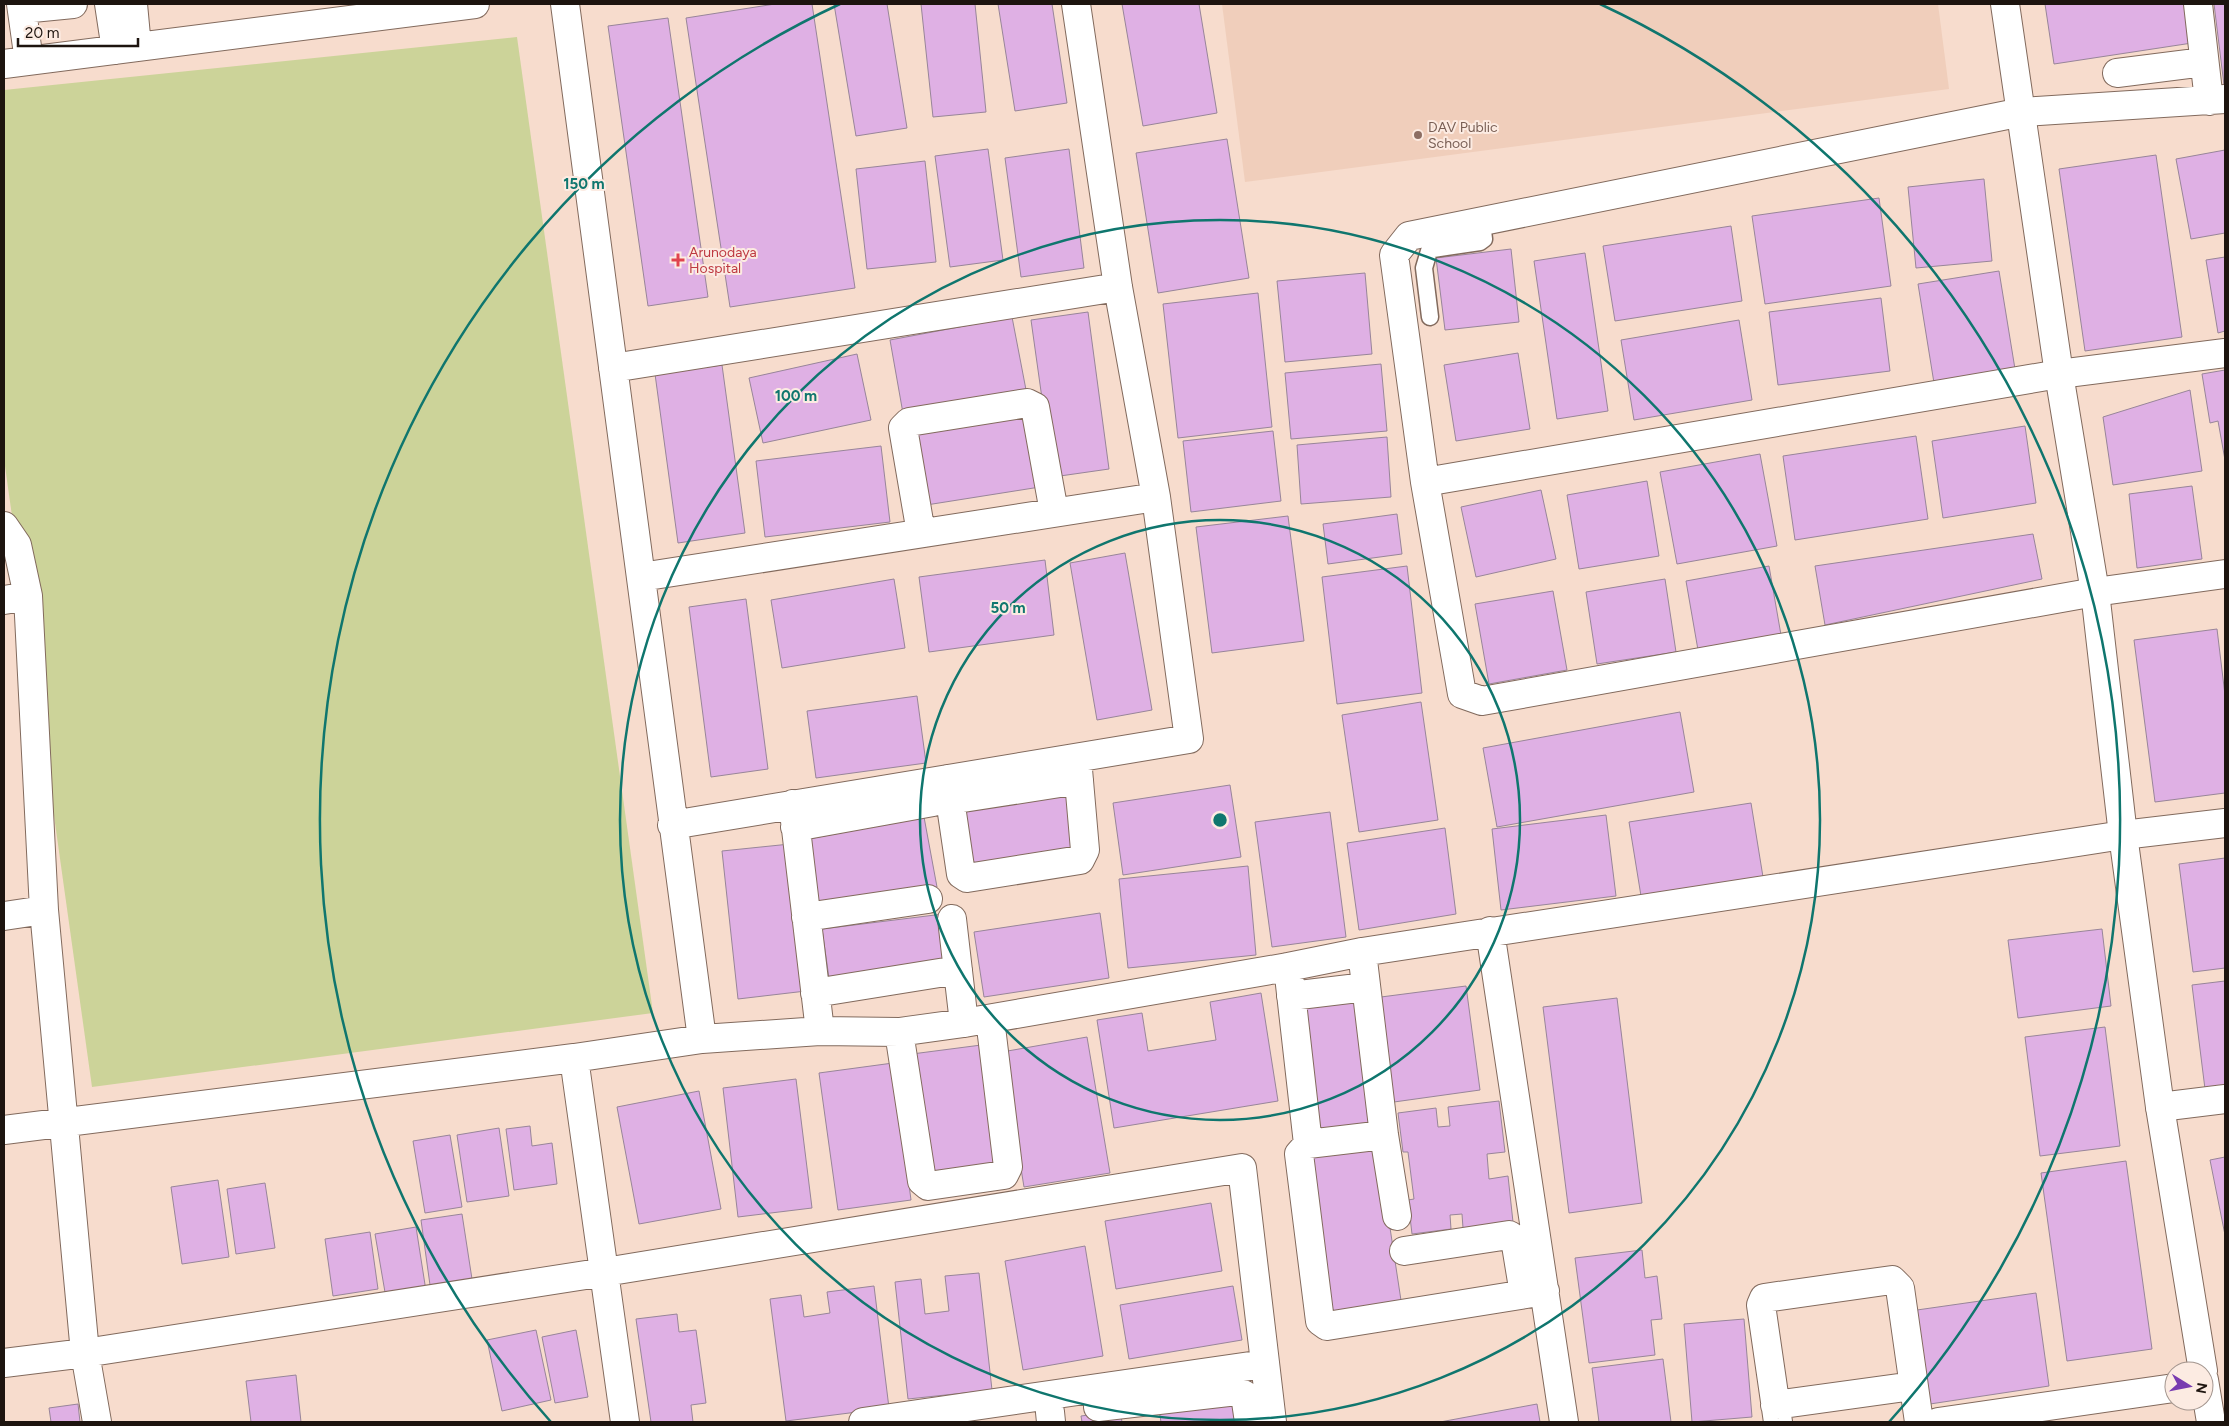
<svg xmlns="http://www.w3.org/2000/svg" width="2229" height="1426" viewBox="0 0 2229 1426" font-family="Figtree,sans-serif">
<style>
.built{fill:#f0cebb}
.green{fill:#ccd399}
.building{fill:#dfb0e4;stroke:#988599}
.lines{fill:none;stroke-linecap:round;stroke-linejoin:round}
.lane-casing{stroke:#826a5d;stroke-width:19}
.street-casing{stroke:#826a5d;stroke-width:30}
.secondary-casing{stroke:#826a5d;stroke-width:30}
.lane{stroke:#fff;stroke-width:16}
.street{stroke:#fff;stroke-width:28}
.secondary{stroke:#fff;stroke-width:28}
.ring{fill:none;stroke:#0f766e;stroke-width:2.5}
.education-dot{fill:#8d6e63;stroke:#fcebe2;stroke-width:2}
.health-dot{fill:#e0444e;stroke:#fcebe2;stroke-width:2}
.labels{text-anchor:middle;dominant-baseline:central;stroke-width:4;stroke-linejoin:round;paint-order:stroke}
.education-label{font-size:14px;fill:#785e54;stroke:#fcebe2;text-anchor:start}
.health-label{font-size:14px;fill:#be3a42;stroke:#fcebe2;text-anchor:start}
.centre{fill:#0f766e;stroke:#fcebe2;stroke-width:2.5}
.ring-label{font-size:15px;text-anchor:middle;font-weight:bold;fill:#0f766e;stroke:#fcebe2;stroke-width:4;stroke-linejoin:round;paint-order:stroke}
</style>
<rect width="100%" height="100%" fill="#f7dccd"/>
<path class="built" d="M1222 4H1938L1949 89 1245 182Z"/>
<path class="green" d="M517 37 653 1013 92 1087 4 459V90Z"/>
<path class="building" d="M775 4H812L855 288 730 307 686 18Z
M834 4H887L907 128 856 136Z
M921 4H975L986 112 933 117Z
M998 4H1052L1067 103 1015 111Z
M1122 4H1199L1217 113 1143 126Z
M2045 4H2186L2192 43 2054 64Z
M2214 4H2225L2224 85Z
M668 18 708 297 648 306 608 26Z
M1227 139 1249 278 1158 293 1136 153Z
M988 149 1003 260 950 267 935 156Z
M1069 149 1084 268 1021 277 1005 158Z
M2225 150V233L2191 239 2176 159Z
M2156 155 2182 337 2085 351 2059 169Z
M925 161 936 262 867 269 856 169Z
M1984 179 1992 261 1916 268 1908 187Z
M1879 198 1891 286 1765 304 1752 216Z
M1731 226 1742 301 1615 321 1603 246Z
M1511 249 1519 322 1445 330 1436 258Z
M1585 253 1608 411 1557 419 1534 261Z
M2225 257V331L2218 333 2206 260Z
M1999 271 2015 369 1934 383 1918 284Z
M1365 273 1372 354 1285 362 1277 281Z
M1258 293 1272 427 1178 438 1163 304Z
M1881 298 1890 371 1778 385 1769 312Z
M1088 312 1109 469 1053 477 1031 320Z
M1012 317 1027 395 904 419 890 340Z
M1739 320 1752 400 1634 420 1621 340Z
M1518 353 1530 429 1456 441 1444 365Z
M857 354 871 420 763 443 749 378Z
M1381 364 1387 431 1291 439 1285 373Z
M722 365 745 533 678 543 655 374Z
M2225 370V460L2218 421 2210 423 2202 374Z
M2190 390 2202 471 2113 485 2103 417Z
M1028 408 1040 487 920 506 908 427Z
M2025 426 2036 503 1943 518 1932 441Z
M1273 431 1281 501 1191 512 1183 441Z
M1916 436 1928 519 1795 540 1783 456Z
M1387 437 1391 497 1301 504 1297 445Z
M881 446 890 522 765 537 756 461Z
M1760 454 1777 546 1677 564 1660 472Z
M1647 481 1659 556 1579 569 1567 495Z
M2192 486 2202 559 2137 568 2129 494Z
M1541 490 1556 559 1476 577 1461 507Z
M1397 514 1402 554 1328 564 1323 524Z
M1288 516 1304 641 1212 653 1196 527Z
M2033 534 2042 579 1825 625 1815 566Z
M1125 553 1152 710 1097 720 1070 563Z
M1045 560 1054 635 929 652 919 577Z
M1407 566 1422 693 1337 704 1322 577Z
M1769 566 1781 635 1698 650 1686 581Z
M894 579 905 648 782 668 771 600Z
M1665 579 1676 652 1597 664 1586 592Z
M1553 591 1567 670 1489 684 1475 604Z
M746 599 768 769 711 777 689 607Z
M2217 629 2225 695V793L2155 802 2134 640Z
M917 696 926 763 816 778 807 711Z
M1421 702 1438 820 1359 832 1342 715Z
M1680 712 1694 792 1497 827 1483 748Z
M1230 785 1241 857 1123 875 1113 803Z
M1072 786 1081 853 967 873 956 805Z
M1751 803 1763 877 1641 896 1629 822Z
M1330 812 1346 937 1272 947 1255 822Z
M1606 815 1616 896 1501 910 1492 829Z
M924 817 937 887 814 908 803 840Z
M1445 828 1456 914 1359 930 1347 843Z
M790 844 806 991 738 999 722 851Z
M2225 858V968L2193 972 2179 864Z
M1248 866 1256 955 1128 968 1119 879Z
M1100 913 1109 978 984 997 974 932Z
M943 914 948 968 830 985 822 929Z
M2102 929 2111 1006 2018 1018 2008 940Z
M2225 981V1086L2205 1089 2192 985Z
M1466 986 1480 1090 1394 1102 1381 997Z
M1360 992 1379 1128 1317 1137 1299 998Z
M1261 993 1278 1101 1114 1128 1097 1020 1142 1013 1148 1051 1216 1040 1210 1002Z
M1617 998 1642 1203 1569 1213 1543 1007Z
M2105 1027 2120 1146 2040 1156 2025 1037Z
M1087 1037 1110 1173 1024 1187 1002 1052Z
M989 1044 1003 1169 928 1181 912 1054Z
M893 1063 911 1200 838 1210 819 1073Z
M796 1079 812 1208 738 1217 723 1088Z
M699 1091 721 1209 639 1224 617 1107Z
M1499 1101 1505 1152 1487 1154 1489 1179 1508 1176 1513 1222 1463 1228 1462 1214 1450 1215 1451 1229 1412 1234 1408 1200 1414 1199 1408 1152H1403L1398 1113 1436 1108 1438 1127 1450 1126 1448 1107Z
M530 1126 532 1146 552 1143 557 1184 514 1190 506 1129Z
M499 1128 509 1196 467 1202 457 1135Z
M450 1135 462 1207 425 1213 413 1141Z
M1377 1142 1402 1307 1330 1321 1305 1153Z
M2225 1157V1235L2210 1160Z
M2126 1161 2152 1349 2067 1361 2041 1173Z
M218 1180 229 1257 182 1264 171 1187Z
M265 1183 275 1248 236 1254 227 1189Z
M1211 1203 1222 1271 1116 1289 1105 1221Z
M462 1214 472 1279 430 1285 421 1220Z
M416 1227 426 1291 386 1298 375 1234Z
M370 1232 378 1289 333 1296 325 1239Z
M1085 1246 1103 1356 1023 1370 1005 1261Z
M1642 1250 1645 1278 1657 1276 1662 1319 1651 1320 1655 1355 1589 1363 1575 1258Z
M979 1273 992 1390 908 1399 895 1282 921 1279 925 1314 949 1311 945 1276Z
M874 1286 889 1408 786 1421 770 1299 801 1295 804 1317 830 1313 827 1292Z
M1233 1286 1242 1340 1129 1359 1120 1305Z
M2036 1293 2049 1386 1930 1404 1917 1310Z
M677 1314 679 1332 696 1330 706 1403 691 1405 693 1422H651L636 1319Z
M1744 1319 1752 1417 1692 1422 1684 1324Z
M536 1330 551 1400 502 1411 487 1340Z
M576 1330 588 1397 555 1403 542 1337Z
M1663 1359 1671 1422H1599L1592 1368Z
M296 1375 301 1422H251L246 1381Z
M1236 1398 1239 1422H1161L1159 1410Z
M78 1404 80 1422H51L49 1408Z
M1537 1404 1540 1422H1440Z
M1120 1411 1122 1422H1082L1081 1416Z"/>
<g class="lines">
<g class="lane-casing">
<path id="lane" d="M1430 317 1424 268 1429 251 1433 249 1480 242 1484 239 1482 223"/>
</g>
<g class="street-casing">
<path id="street" d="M21 4 29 61
M109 4 116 50
M133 4 137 47
M565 4 702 1039
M2198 4 2209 101
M22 9 73 4
M4 64 475 4
M2117 73 2204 62
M2225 99 2022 112 1409 236 1394 255 1425 482 1462 694 1482 701 2095 592 2225 574
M613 368 1118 287
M1425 482 2059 374 2225 353
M4 526 17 545 28 596 44 910 85 1353 97 1422
M921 533 903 428 909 422 1027 403 1035 407 1054 512
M641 577 1156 497
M4 600 28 596
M947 779 961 874 967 878 1080 860 1085 850 1077 758
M950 800 1079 780
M793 804 820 1031
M672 825 1189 739 1156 497 1118 287 1076 4
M795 827 933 802
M4 916 44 910
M806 917 928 899
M952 919 964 1023
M1490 931 1564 1422
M1362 952 1384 1135 1397 1216
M1288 967 1308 1144 1299 1154 1320 1321 1327 1326 1545 1291
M815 993 958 970
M1291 996 1366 987
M899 1032 922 1181 928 1186 1004 1175 1008 1167 990 1019
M2160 1107 2225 1099
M4 1130 574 1058
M1308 1144 1384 1135
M1404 1251 1509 1235 1515 1239 1524 1294
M4 1363 85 1353 605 1272 1242 1168 1272 1422
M1775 1405 1913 1386
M1098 1407 1237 1391 1245 1395 1249 1422
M1050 1412 1051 1422
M625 1422 574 1058 702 1039 820 1031 899 1032 964 1023 1288 967 1362 952 2123 835 2225 823
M863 1422 1264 1364
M1778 1422 1761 1305 1764 1298 1892 1280 1900 1288 1919 1422
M1938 1422 2174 1388"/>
</g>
<g class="secondary-casing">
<path id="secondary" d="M2005 4 2059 374 2095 592 2123 835 2160 1107 2203 1371
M2204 1380 2211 1422"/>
</g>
<use href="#lane" class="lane"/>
<use href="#street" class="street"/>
<use href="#secondary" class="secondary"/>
</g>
<g class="ring">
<circle cx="1220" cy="820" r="300"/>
<circle cx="1220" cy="820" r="600"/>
<path d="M551 1422A900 900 0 0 1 840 4M1600 4A900 900 0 0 1 1889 1422"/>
</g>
<circle class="education-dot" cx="1418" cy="135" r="5"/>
<path class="health-dot" d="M675.5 252.5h5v5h5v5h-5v5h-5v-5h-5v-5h5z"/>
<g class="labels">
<g class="education-label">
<text x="1428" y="127">DAV Public<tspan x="1428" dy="16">School</tspan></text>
</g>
<g class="health-label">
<text x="689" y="252">Arunodaya<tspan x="689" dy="16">Hospital</tspan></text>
</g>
</g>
<circle cx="1220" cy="820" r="8" class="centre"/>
<g class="ring-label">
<text x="584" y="189">150 m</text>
<text x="796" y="401">100 m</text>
<text x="1008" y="613">50 m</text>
</g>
<rect width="2229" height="1426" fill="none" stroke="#1d140f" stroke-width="10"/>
<g transform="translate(2189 1386) rotate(100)"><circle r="24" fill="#fcebe2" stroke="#a3958e"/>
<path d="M0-4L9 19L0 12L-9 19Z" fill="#783bb0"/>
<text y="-8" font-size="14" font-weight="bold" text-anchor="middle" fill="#1d140f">N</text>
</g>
<path d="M18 38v8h120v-8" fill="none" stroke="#1d140f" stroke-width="2.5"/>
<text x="25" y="38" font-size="15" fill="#1d140f" stroke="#fcebe2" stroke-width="4" paint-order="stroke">20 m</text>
</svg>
